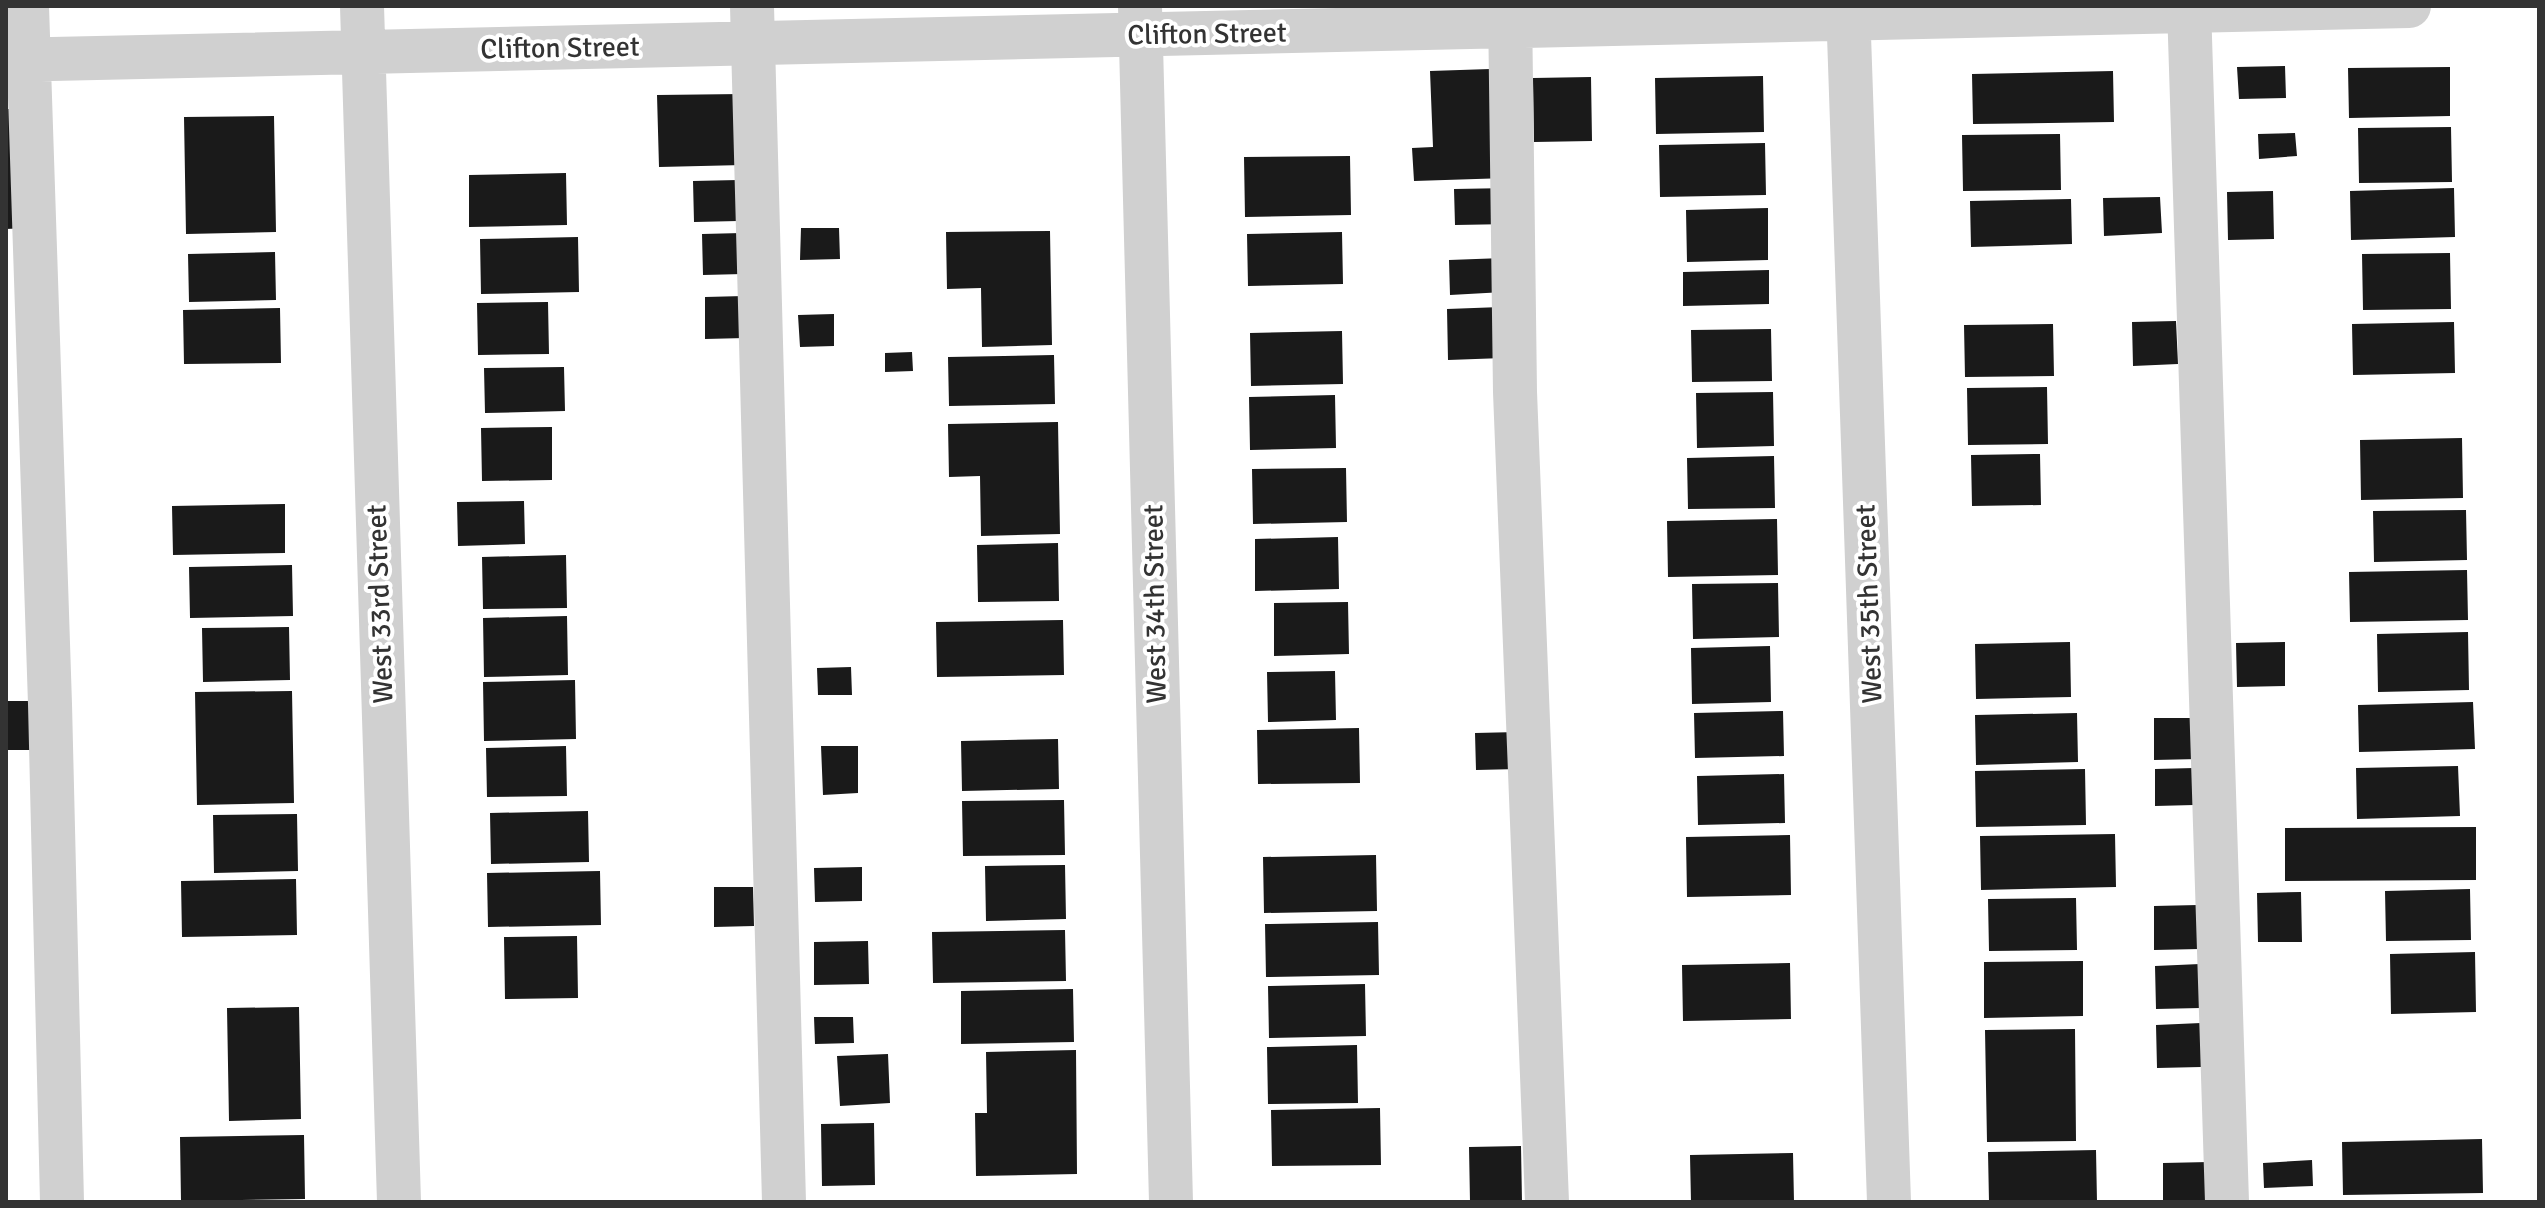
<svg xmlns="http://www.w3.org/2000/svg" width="2545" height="1208" viewBox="0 0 2545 1208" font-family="Signika,sans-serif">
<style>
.building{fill:#1a1a1a}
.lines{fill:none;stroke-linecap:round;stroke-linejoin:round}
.minor{stroke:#d0d0d0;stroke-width:44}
.labels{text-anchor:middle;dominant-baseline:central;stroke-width:8;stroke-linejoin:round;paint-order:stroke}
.street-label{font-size:28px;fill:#333;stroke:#fff}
</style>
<rect width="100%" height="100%" fill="#fff"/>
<path class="building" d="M2285 66 2286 98 2239 99 2237 67Z
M2450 67V116L2349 118 2348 68Z
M1490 69 1507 178 1414 181 1412 148 1433 147 1430 71Z
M2113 71 2114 122 1973 124 1972 74Z
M1763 76 1764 132 1656 134 1655 78Z
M1591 77 1592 141 1534 142 1533 78Z
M742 94 743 165 659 167 657 95Z
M6 109H26L28 228 6 229Z
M274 116 276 232 186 234 184 117Z
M2451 127 2452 182 2359 183 2358 128Z
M2295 133 2297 156 2259 159 2258 134Z
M2060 134 2061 190 1963 191 1962 135Z
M1765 143 1766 195 1660 197 1659 145Z
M1350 156 1351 215 1245 217 1244 157Z
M566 173 567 225 469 227V175Z
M738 180V221L694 222 693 181Z
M1510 188 1511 224 1455 225 1454 189Z
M2454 188 2455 237 2351 240 2350 191Z
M2273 191 2274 239 2228 240 2227 192Z
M2160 197 2162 233 2104 236 2103 198Z
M2071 199 2072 244 1971 247 1970 201Z
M1768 208V260L1687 262 1686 210Z
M801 228H839L840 259 800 260Z
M1050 231 1052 345 982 347 981 288 947 289 946 232Z
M1342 232 1343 284 1248 286 1247 234Z
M742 233 743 274 703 275 702 234Z
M578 237 579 292 481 294 480 239Z
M275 252 276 300 189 302 188 254Z
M2450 253 2451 309 2363 310 2362 254Z
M1503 258 1504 292 1450 295 1449 260Z
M1769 270V304L1683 306V272Z
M744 296 745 338 705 339V297Z
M548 302 549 354 478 355 477 303Z
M1501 307 1503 358 1448 360 1447 309Z
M280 308 281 363 184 364 183 310Z
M834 314V346L800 347 798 315Z
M2176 321 2178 364 2133 366 2132 322Z
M2454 322 2455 373 2353 375 2352 324Z
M2053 324 2054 376 1965 377 1964 325Z
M1771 329 1772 381 1692 382 1691 330Z
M1342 331 1343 384 1251 386 1250 333Z
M912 352 913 371 885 372V353Z
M1054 355 1055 404 949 406 948 357Z
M564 367 565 411 485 413 484 368Z
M2047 387 2048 444 1968 445 1967 388Z
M1773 392 1774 446 1697 448 1696 393Z
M1335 395 1336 448 1250 450 1249 397Z
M1058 422 1060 534 981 536 980 476 949 477 948 424Z
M552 427V480L482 481 481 428Z
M2462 438 2463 498 2361 500 2360 440Z
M2040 454 2041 505 1972 506 1971 455Z
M1774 456 1775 508 1688 509 1687 458Z
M1346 468 1347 522 1253 524 1252 469Z
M524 501 525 544 458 546 457 502Z
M285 504V553L173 555 172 506Z
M2466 510 2467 560 2374 562 2373 511Z
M1777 519 1778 575 1668 577 1667 521Z
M1338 537 1339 589 1255 591V539Z
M1058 543 1059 601 978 602 977 545Z
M566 555 567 608 483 609 482 557Z
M292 565 293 616 190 618 189 567Z
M2467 570 2468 620 2350 622 2349 572Z
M1778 583 1779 637 1693 639 1692 584Z
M1348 602 1349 654 1274 656V603Z
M567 616 568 675 484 677 483 618Z
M1063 620 1064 675 937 677 936 622Z
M289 627 290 680 203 682 202 628Z
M2468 632 2469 690 2378 692 2377 634Z
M2070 642 2071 697 1976 699 1975 644Z
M2285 642V686L2237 687 2236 643Z
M1770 646 1771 702 1692 704 1691 648Z
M851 667 852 695H818L817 668Z
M1335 671 1336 720 1268 722 1267 672Z
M575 680 576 739 484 741 483 682Z
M292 691 294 803 197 805 195 692Z
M6 701H35L36 750H6Z
M2473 702 2475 749 2359 752 2358 705Z
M1783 711 1784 756 1695 758 1694 713Z
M2077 713 2078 762 1976 765 1975 715Z
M2154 718H2199V759L2154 760Z
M1359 728 1360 783 1258 784 1257 730Z
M1518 732V769L1476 770 1475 733Z
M1058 739 1059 789 962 791 961 741Z
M566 746 567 796 487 797 486 748Z
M821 746H858V793L823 795Z
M2458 766 2460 816 2357 819 2356 768Z
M2194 768V805L2155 806V769Z
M2085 769 2086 825 1976 827 1975 771Z
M1784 774 1785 823 1698 825 1697 776Z
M1064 800 1065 855 963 856 962 801Z
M588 811 589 862 491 864 490 813Z
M297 814 298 871 214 873 213 815Z
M2476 827V880L2285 881V828Z
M2115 834 2116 887 1981 890 1980 836Z
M1790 835 1791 895 1687 897 1686 837Z
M1376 855 1377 911 1264 913 1263 857Z
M1065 865 1066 919 986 921 985 866Z
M862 867V901L815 902 814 868Z
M600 871 601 925 488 927 487 873Z
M296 879 297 935 182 937 181 881Z
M714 887H753L754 926 714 927Z
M2470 889 2471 940 2386 941 2385 891Z
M2301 892 2302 942H2258L2257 893Z
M2076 898 2077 950 1989 951 1988 899Z
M2198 905 2199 949 2154 950V906Z
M1378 922 1379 975 1266 977 1265 924Z
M1065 930 1066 981 933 983 932 932Z
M577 936 578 998 505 999 504 937Z
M868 941 869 984 814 985V942Z
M2475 952 2476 1012 2391 1014 2390 954Z
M2083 961V1016L1984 1018V962Z
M1790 963 1791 1019 1683 1021 1682 965Z
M2200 964V1008L2156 1009 2155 966Z
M1365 984 1366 1036 1269 1038 1268 986Z
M1073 989 1074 1042 961 1044V991Z
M299 1007 301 1119 229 1121 227 1008Z
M814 1017H853L854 1043 815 1044Z
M2201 1023V1067L2157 1068 2156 1025Z
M2075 1029 2076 1141 1987 1142 1985 1030Z
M1357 1045 1358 1103 1268 1104 1267 1047Z
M1076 1050 1077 1174 976 1176 975 1113H987L986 1052Z
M888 1054 890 1103 840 1106 837 1056Z
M1380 1108 1381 1165 1272 1166 1271 1110Z
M874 1123 875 1185 822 1186 821 1124Z
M304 1135 305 1199 181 1201 180 1137Z
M2482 1139 2483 1193 2343 1195 2342 1142Z
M1521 1146 1522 1202H1470L1469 1147Z
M2096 1150 2097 1202H1989L1988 1152Z
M1793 1153 1794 1202H1691L1690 1155Z
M2312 1160 2313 1186 2264 1188 2263 1163Z
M2209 1162 2210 1202H2163V1163Z"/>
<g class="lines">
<path class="minor" d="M27 6 50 704 62 1202
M362 6 399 1202
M752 6 784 1202
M1140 6 1171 1202
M1510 6 1515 392 1547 1202
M1848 6 1889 1202
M2189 6 2227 1202
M6 60 2409 6"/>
</g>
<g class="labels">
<g class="street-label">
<text transform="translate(1207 34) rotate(-1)">Clifton Street</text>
<text transform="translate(560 48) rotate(-1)">Clifton Street</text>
<text transform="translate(380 604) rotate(-92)">West 33rd Street</text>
<text transform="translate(1155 604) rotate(-91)">West 34th Street</text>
<text transform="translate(1869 604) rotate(-92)">West 35th Street</text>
</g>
</g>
<rect width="2545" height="1208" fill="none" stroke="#333333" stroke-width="16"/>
</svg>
